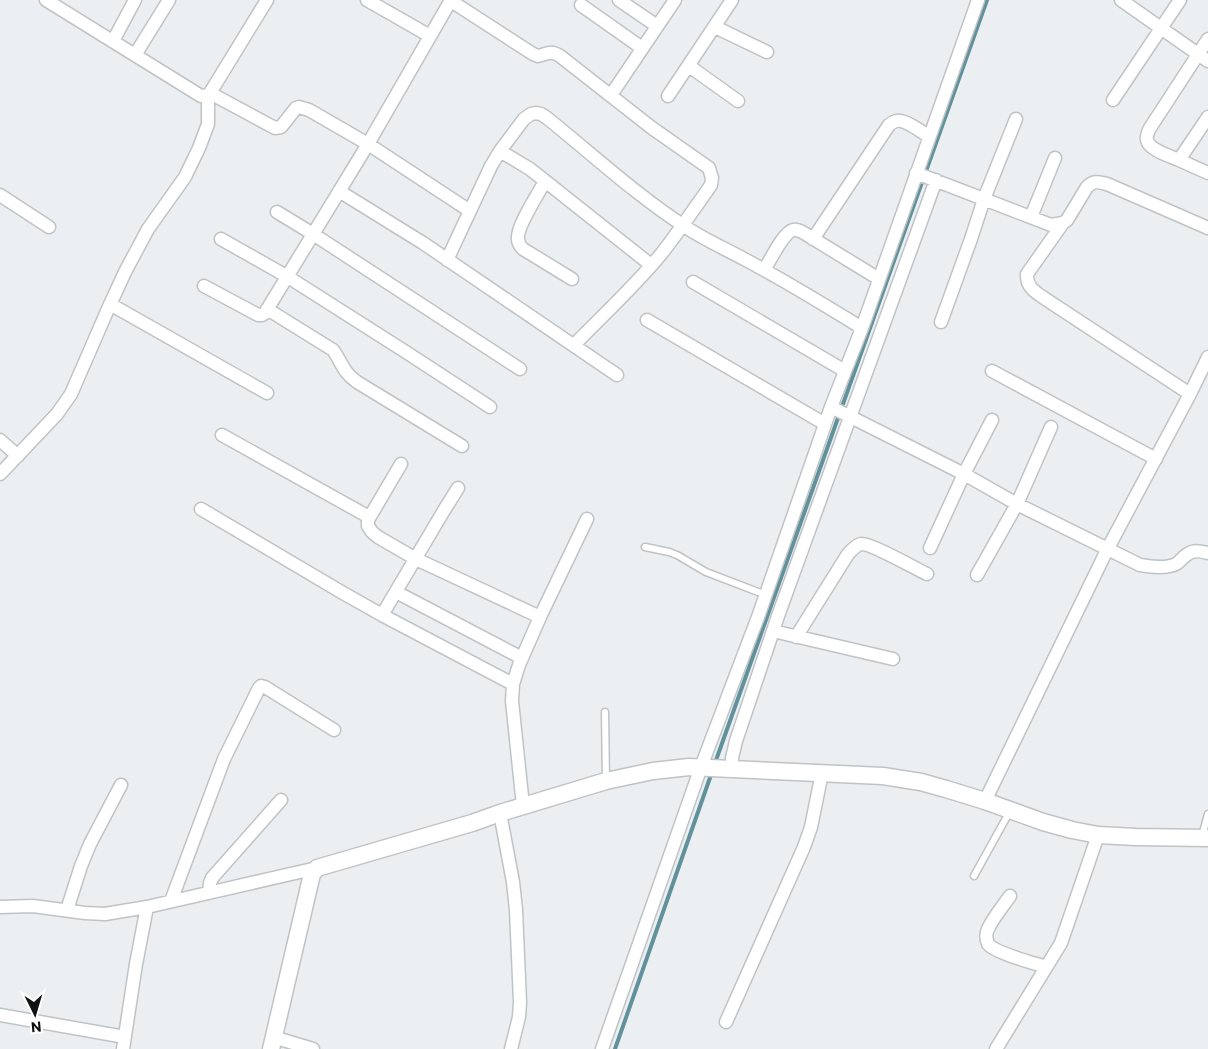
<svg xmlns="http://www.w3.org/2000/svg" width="1208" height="1049" viewBox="0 0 1208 1049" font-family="Commissioner,sans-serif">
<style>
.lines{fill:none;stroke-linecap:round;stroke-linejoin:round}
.stream{stroke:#61919a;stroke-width:4}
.service-casing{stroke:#c0c3c5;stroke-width:9}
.minor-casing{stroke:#c0c3c5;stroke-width:15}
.tertiary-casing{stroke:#c0c3c5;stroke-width:19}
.service{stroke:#fff;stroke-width:6}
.minor{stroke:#fff;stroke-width:12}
.tertiary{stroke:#fff;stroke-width:16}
</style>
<rect width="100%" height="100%" fill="#eceff2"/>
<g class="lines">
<path class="stream" d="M715 763 987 0
M615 1049 712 772"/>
<g class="service-casing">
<path id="service" d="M645 547 669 552 677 555 706 572 766 595
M605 712 606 780
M1202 836 1208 814
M974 876 1010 811"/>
</g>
<g class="minor-casing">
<path id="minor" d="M46 0 201 96C205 96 207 96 210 93L267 0
M367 0 430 36
M619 0 657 26
M1121 0 1208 61
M451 1 533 54 538 56C547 54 550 50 560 56L652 128 709 168 712 178 711 185C695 208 679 231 662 253 635 286 603 315 574 345
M581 5 642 48
M715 27 767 52
M113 41 135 0
M135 55 169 0
M689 66 738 101
M210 93 275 128 281 127 296 108 299 107 309 110 368 144 470 211
M611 95 675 0
M668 96 732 0
M1113 100 1180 0
M1208 117 1179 160 1208 173
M500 151 530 169 651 265
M1179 160C1170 156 1149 150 1147 140 1146 137 1148 132 1150 128L1208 39
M916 173 1051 225 1063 223 1067 220 1087 187C1094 180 1098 182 1107 184L1208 228
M545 181C539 193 516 227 518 239 518 243 520 246 523 249L572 279
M339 191 423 243 617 375
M0 195 49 227
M277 212 313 234 520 369
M1031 217 1055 158
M1063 223 1027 274C1026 288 1037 293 1047 300L1190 394
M221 239 288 277 409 354 490 407
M813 239 889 125C891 123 893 122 896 121 905 119 922 132 929 137
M447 260 491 166 500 151 524 119 531 114 536 113 541 114 547 118C592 154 635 194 684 226 703 239 724 248 744 259 784 280 823 304 862 328
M764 270C770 261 783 233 793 230 797 229 800 231 804 233L879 279
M693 282 845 371
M204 286 258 315H262L265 313 368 144 451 0
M110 304 267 393
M267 309 333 350C343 364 342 371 357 382L462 446
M647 320 825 424
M941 322 971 239 984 199 1016 119
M992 371 1156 459
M831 407 964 474 1017 504 1140 565C1151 567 1166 569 1176 564 1180 562 1182 558 1185 556 1193 549 1199 551 1208 553
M222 435 369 517
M0 440 18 456
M401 464 368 520V526L372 532 378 537 416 559 540 617
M0 474 57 414 71 394 108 309 125 272 148 229 185 177 199 148 208 124V96
M201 509 343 593 382 615 513 684
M930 548 964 474 992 420
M977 575 1017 504 1051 427
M396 592 522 658
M382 615 443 512 458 488
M773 631 893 659
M796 637 848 554C852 550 856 545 861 544 871 543 916 569 927 574
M732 768V758L736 741 778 616 936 180
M985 801 1107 550 1190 394 1208 357
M523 806 512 701 513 684 519 665 540 617 587 519
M500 813 513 882 516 910 520 1002 519 1017 511 1049
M209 893 210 883 212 878 281 800
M1010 896C1003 906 993 918 988 929 986 933 986 939 988 944 995 953 1034 963 1046 967
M171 901 224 759 259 688 261 686 265 687 334 730
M0 907 33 906 85 913 105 914 147 907 317 868
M67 910 81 866 90 844 121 785
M0 1015 125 1037
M726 1022 804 847 811 827 822 773
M273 1037 313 1049
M123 1049 136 964 147 907
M602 1049 701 767 758 617 831 407 862 328 978 0
M996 1049 1061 943 1098 835"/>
</g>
<g class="tertiary-casing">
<path id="tertiary" d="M271 1049 312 874 317 868 472 823 500 813 606 781 653 771 689 767 883 776 921 782 946 789 985 801 1043 822 1072 830 1098 835 1136 837 1208 838"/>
</g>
<use href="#service" class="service"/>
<use href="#minor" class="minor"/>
<use href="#tertiary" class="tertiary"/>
</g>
<g transform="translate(35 1014) rotate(175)" stroke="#ffffff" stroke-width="4" paint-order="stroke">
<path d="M0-4L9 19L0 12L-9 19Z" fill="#101112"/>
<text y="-8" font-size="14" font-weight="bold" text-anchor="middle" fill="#101112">N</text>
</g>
</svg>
